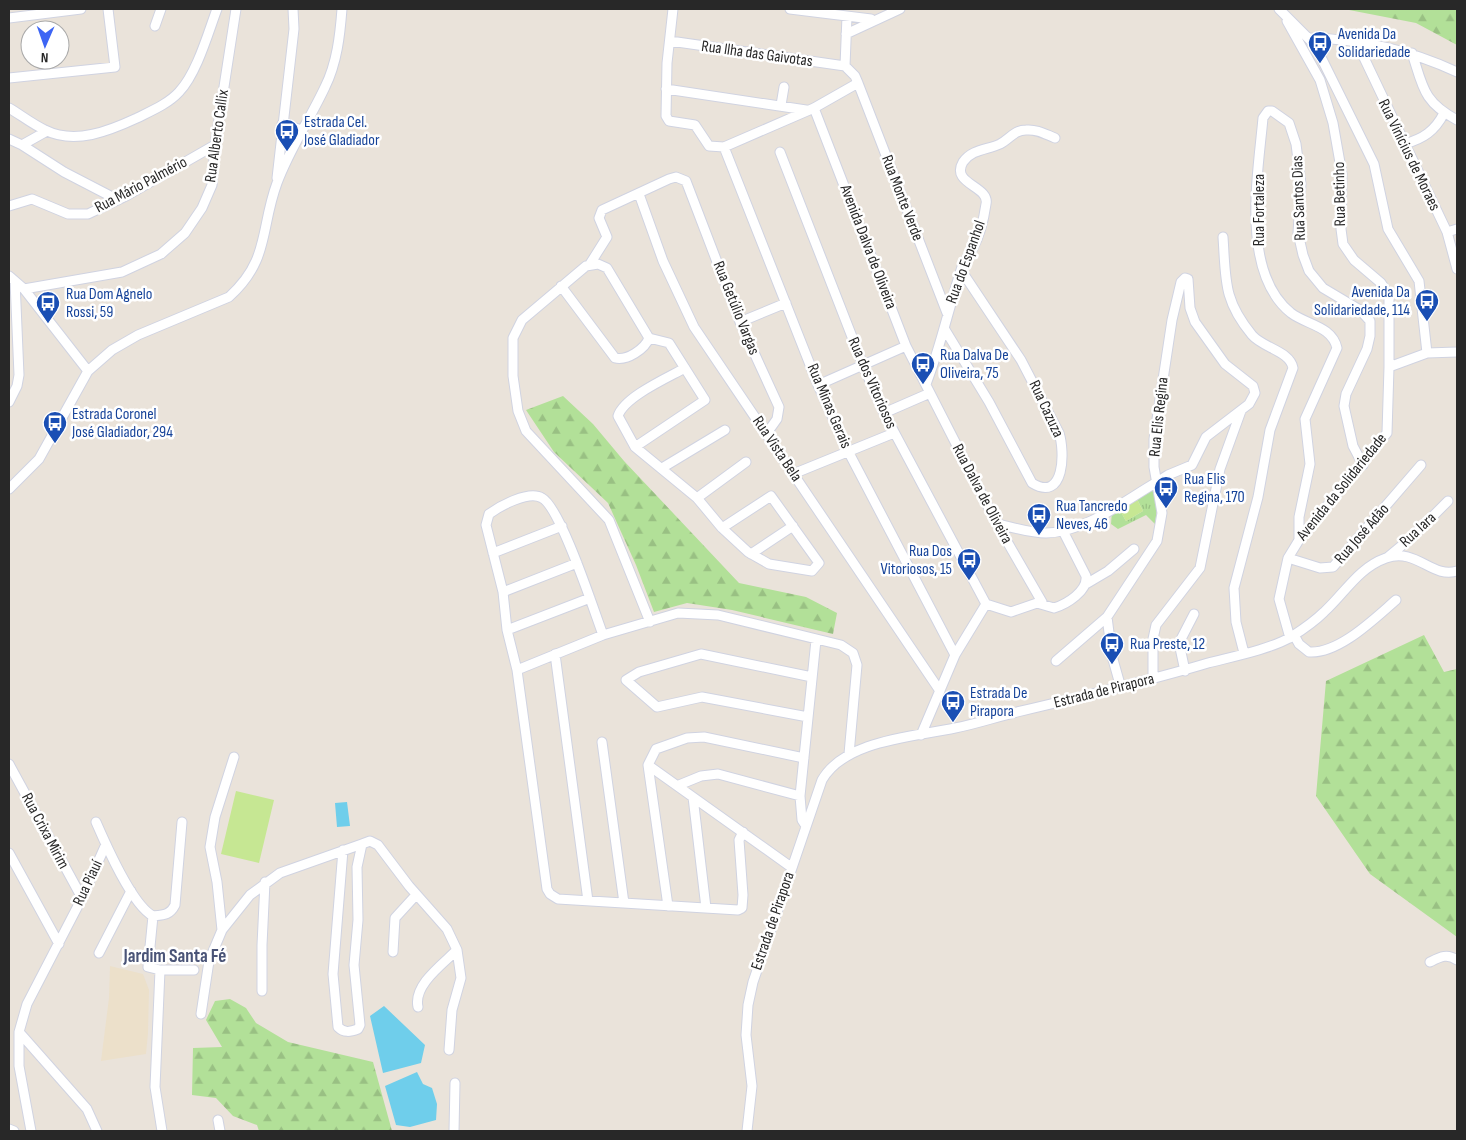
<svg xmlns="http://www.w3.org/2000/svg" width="1466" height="1140" viewBox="0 0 1466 1140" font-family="'Sofia Sans Condensed',sans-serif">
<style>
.education{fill:#ece0ca}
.forest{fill:url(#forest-firs)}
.park{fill:url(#park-tufts)}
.pitch{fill:#c6e793}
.water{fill:#6fceeb}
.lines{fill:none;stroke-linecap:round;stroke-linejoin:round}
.minor-casing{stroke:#d0d3e1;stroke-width:11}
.minor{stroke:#fff;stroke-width:9}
.labels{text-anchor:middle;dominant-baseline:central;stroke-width:5;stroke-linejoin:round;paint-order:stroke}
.transit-label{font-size:16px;fill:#164399;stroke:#fff;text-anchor:start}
.street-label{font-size:16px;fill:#282828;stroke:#fff}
.quarter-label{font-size:19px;font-weight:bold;fill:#4a5477;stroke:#fff}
</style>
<defs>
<pattern id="forest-firs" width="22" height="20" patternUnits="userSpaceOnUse" patternTransform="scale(1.25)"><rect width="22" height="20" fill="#b2e098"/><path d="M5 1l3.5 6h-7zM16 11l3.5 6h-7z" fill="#99c083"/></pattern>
<pattern id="park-tufts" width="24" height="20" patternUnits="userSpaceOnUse" patternTransform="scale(1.25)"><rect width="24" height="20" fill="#b2e098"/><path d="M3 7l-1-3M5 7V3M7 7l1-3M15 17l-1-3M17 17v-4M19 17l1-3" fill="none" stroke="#99c083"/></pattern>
</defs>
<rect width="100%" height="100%" fill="#eae3da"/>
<path class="education" d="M110 966 143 974 149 990 148 1033 146 1054 101 1061 109 998Z"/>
<path class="forest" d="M1344 9H1457V45L1416 23Z
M563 396 593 424 624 461 739 583 806 597 837 613 833 634 732 610 687 603 654 612 636 565 608 503 554 452 526 410Z
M1424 635 1444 672 1457 669V937L1370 874 1316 796 1326 681Z
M230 999 246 1008 256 1023 288 1042 373 1062 392 1131H259L257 1125 233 1116 216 1098 192 1095 193 1048 222 1047 206 1020 215 1001Z"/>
<path class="park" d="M1153 488 1157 509 1155 524 1146 515 1118 529 1111 524 1112 511 1118 507 1126 521 1143 511 1136 497Z"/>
<path class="pitch" d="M1136 497 1143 511 1126 521 1118 507Z
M236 791 274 800 259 863 221 854Z"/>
<path class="water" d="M347 802 350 826 337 827 335 803Z
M384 1006 425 1045 421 1063 383 1073 370 1016Z
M417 1072 423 1084 432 1088 437 1104 436 1120 410 1127 396 1125 385 1086Z"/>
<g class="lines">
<g class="minor-casing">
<path id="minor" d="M673 9 667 63 666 116 669 121 695 125 709 146 724 147 814 108 858 83
M790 9 871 19
M1279 9 1315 45 1374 164 1388 229 1419 281 1427 353 1389 367 1387 433 1299 540 1288 558 1279 599 1290 638
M847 16 845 66 855 76 858 83 947 313
M9 18 81 9
M1287 21 1320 80 1333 123 1342 174 1341 229 1343 244 1354 260 1381 283 1389 295V367
M155 26 161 9
M846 34 900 9
M1310 38C1361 39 1412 51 1457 72
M670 41 845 66
M1357 43 1447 232 1457 269
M1412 53C1423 87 1423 102 1457 120
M9 78 115 67 108 9
M666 89 806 110
M781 105 784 87
M9 108C21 115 32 124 45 130 75 145 109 131 137 118 151 111 168 104 179 92 197 73 208 33 217 9
M814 108 906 346 997 524 1042 602
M282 124 302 130
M9 139 22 145 64 172 118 200
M1404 144C1423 139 1435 131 1444 113
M22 145 47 131
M724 147 818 385 848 451 955 655
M780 152 863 365 884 413 986 604
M277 178 294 29 293 9
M639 194 663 261 694 327 940 691
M9 206 32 199 68 214H88L126 196 215 145
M1447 232 1457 229
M1223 237C1226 280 1223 300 1252 335 1263 348 1290 351 1293 368L1270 430 1258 497 1234 588 1236 622 1244 653
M590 264 607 237 599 218 602 210 669 179 676 177 686 181 740 322 779 407 777 419 767 433
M9 276 24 289 88 371
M561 286 615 358C627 361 645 349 649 338
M24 289 122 272 161 254 185 233 202 208 212 185 215 145 236 9
M740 322 786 303
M944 328 989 402 1032 483C1065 503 1065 451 1059 433L1021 360 961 270
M649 338 607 268 598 264 586 266 522 320 513 338V376L518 411 526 431 609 520 650 622
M1427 353 1457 352
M685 368C667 378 624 397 618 416L635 447 697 498 722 528 748 552 769 564 812 571 819 563 771 496 722 528
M926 384C941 346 949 306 962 267 965 260 970 254 973 248 980 235 984 218 986 204 990 186 950 184 963 162 972 149 987 150 1000 144 1010 139 1014 130 1026 130 1037 129 1045 134 1055 138
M818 385 906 346
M9 402 17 386 19 375 15 281
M884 413 930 393
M635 447 705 400 669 343 649 338
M662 468 725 430
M793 474 894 433
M9 489 39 459 88 371 112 350 138 335 229 297C270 260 260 229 277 183 289 150 310 119 325 87 337 63 340 35 342 9
M697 498 746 462
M997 524C1013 527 1029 533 1046 533 1086 532 1124 501 1157 482L1168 475 1192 465 1206 437 1249 404 1255 393 1253 386 1225 364 1195 322 1190 308 1188 279 1185 278 1181 282 1172 320 1154 439V467L1162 513 1157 541 1107 617 1056 661
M1299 540V517L1310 464 1305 419 1337 348C1332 326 1307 325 1291 313 1240 272 1258 174 1263 118L1268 111H1272L1289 123 1296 144 1301 184 1298 233 1303 255 1309 271 1323 288 1360 310 1370 321V336L1367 349 1346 394 1344 406 1353 446 1363 465
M493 553 562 526
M751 554 793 526
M1388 557 1411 538 1448 501
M1288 558 1320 568 1333 567 1421 465
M1086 584 1108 571 1134 549
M503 592 577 563
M986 604 1011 612 1037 603 1054 608C1067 604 1088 591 1086 576L1063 531
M1107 617 1112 656 1121 688
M507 630 590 598
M603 635C594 611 561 508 542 498 529 490 500 506 489 514L486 525 503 592 507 630 517 670 547 889 550 894 558 899 738 910 742 908 743 895 739 840 743 832
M1294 635 1299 644 1309 652C1339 654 1375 618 1396 600
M555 654 588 901
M517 670 603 635 678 613 718 615 841 645 853 653 857 665 849 754
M1185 671 1179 643 1194 614
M1153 679V639L1156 625 1200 568 1220 469 1241 411
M808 717 702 697 657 707 626 680 639 672 701 654 812 677
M921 735 955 655 986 604
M602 742 624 903
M9 764 82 898
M648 765 791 867
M679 785 701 776 718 774 800 796
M693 797 706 908
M96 822C106 845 132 905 153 916
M806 826 802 820 800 796 816 640
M343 850 333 974 338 1027C344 1033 350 1032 358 1029L360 1025 354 965 358 920 357 867 362 844 370 841 378 845 409 886 447 929 457 950 461 978 452 1010 449 1050
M9 853 59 944
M668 906 648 765 656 749 687 738 704 737 804 758
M153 916 148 967 160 970 155 1087 162 1131
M153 916C164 915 170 915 175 905L182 822
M222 930 217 882 210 847 215 817 234 757
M393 952 395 918 416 895
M99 953 131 891
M1430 962C1440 957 1447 953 1457 960
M160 970H194
M262 991V945L265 882
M418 1007C413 985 443 964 457 950
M201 1014 209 961 222 930 250 895 280 873 362 844
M19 1032 87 1109 97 1131
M218 1120 220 1131
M9 1129 14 1131
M31 1131 19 1066V1032L27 1004 82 898 106 844
M454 1131 455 1083
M747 1131 752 1086 746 1035 748 1005 753 982 822 780C845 740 913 737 955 728 976 724 996 717 1017 712 1081 697 1145 682 1208 663 1231 657 1271 649 1291 637 1302 630 1315 621 1324 612 1345 593 1358 568 1386 558 1416 547 1432 579 1457 571"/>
</g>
<use href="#minor" class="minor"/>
</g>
<defs>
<g id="bus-pin" transform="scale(1.25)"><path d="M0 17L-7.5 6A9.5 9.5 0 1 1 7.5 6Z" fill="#1a4fb4" stroke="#fff"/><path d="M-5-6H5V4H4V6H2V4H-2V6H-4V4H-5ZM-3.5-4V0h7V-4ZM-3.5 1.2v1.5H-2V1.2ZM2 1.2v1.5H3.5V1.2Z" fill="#fff"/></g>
</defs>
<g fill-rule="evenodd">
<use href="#bus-pin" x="1320" y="43"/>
<use href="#bus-pin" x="287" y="131"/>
<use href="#bus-pin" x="1427" y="301"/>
<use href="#bus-pin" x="48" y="303"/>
<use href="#bus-pin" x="923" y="364"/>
<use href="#bus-pin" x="55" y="423"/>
<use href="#bus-pin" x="1166" y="488"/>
<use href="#bus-pin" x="1039" y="515"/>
<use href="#bus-pin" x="969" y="560"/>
<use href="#bus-pin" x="1112" y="644"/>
<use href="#bus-pin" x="953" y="702"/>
</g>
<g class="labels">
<g class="transit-label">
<text x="1338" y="34">Avenida Da<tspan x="1338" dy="18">Solidariedade</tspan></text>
<text x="304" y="122">Estrada Cel.<tspan x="304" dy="18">José Gladiador</tspan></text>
<text x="1410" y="292" text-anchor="end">Avenida Da<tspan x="1410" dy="18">Solidariedade, 114</tspan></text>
<text x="66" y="294">Rua Dom Agnelo<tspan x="66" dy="18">Rossi, 59</tspan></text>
<text x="940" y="355">Rua Dalva De<tspan x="940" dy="18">Oliveira, 75</tspan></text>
<text x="72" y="414">Estrada Coronel<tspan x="72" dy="18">José Gladiador, 294</tspan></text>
<text x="1184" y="479">Rua Elis<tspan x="1184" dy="18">Regina, 170</tspan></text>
<text x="1056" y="506">Rua Tancredo<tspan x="1056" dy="18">Neves, 46</tspan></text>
<text x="952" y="551" text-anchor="end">Rua Dos<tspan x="952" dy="18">Vitoriosos, 15</tspan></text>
<text x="1130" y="644">Rua Preste, 12</text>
<text x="970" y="693">Estrada De<tspan x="970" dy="18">Pirapora</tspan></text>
</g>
<g class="street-label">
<text transform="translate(757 54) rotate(8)">Rua Ilha das Gaivotas</text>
<text transform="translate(217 136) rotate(-82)">Rua Alberto Callix</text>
<text transform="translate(1409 155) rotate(64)">Rua Vinícius de Moraes</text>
<text transform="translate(141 185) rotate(-28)">Rua Mário Palmério</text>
<text transform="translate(1340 194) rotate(-91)">Rua Betinho</text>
<text transform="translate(902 198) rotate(69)">Rua Monte Verde</text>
<text transform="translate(1299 198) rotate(-92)">Rua Santos Dias</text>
<text transform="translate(1259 210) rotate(-90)">Rua Fortaleza</text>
<text transform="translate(868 247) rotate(69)">Avenida Dalva de Oliveira</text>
<text transform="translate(966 262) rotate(-70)">Rua do Espanhol</text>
<text transform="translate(736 308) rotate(68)">Rua Getúlio Vargas</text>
<text transform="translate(872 383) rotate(66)">Rua dos Vitoriosos</text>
<text transform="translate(829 406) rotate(67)">Rua Minas Gerais</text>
<text transform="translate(1046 409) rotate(65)">Rua Cazuza</text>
<text transform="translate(1159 417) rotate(-84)">Rua Elis Regina</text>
<text transform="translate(777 449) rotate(56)">Rua Vista Bela</text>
<text transform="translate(1342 487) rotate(-51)">Avenida da Solidariedade</text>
<text transform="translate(982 494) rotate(62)">Rua Dalva de Oliveira</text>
<text transform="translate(1418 530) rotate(-43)">Rua Iara</text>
<text transform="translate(1362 534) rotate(-49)">Rua José Adão</text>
<text transform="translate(1104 691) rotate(-14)">Estrada de Pirapora</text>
<text transform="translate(45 831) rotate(62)">Rua Crixa Mirim</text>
<text transform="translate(88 883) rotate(-65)">Rua Piauí</text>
<text transform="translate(773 921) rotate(-71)">Estrada de Pirapora</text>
</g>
<g class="quarter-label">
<text x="175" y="956">Jardim Santa Fé</text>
</g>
</g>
<rect width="1466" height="1140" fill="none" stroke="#282828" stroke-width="20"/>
<g transform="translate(45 45) rotate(182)"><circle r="24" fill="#ffffff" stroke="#a9a9a9"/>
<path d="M0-4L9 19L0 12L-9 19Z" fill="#3d65f4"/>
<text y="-8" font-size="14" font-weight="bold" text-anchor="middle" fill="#282828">N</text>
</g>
</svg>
